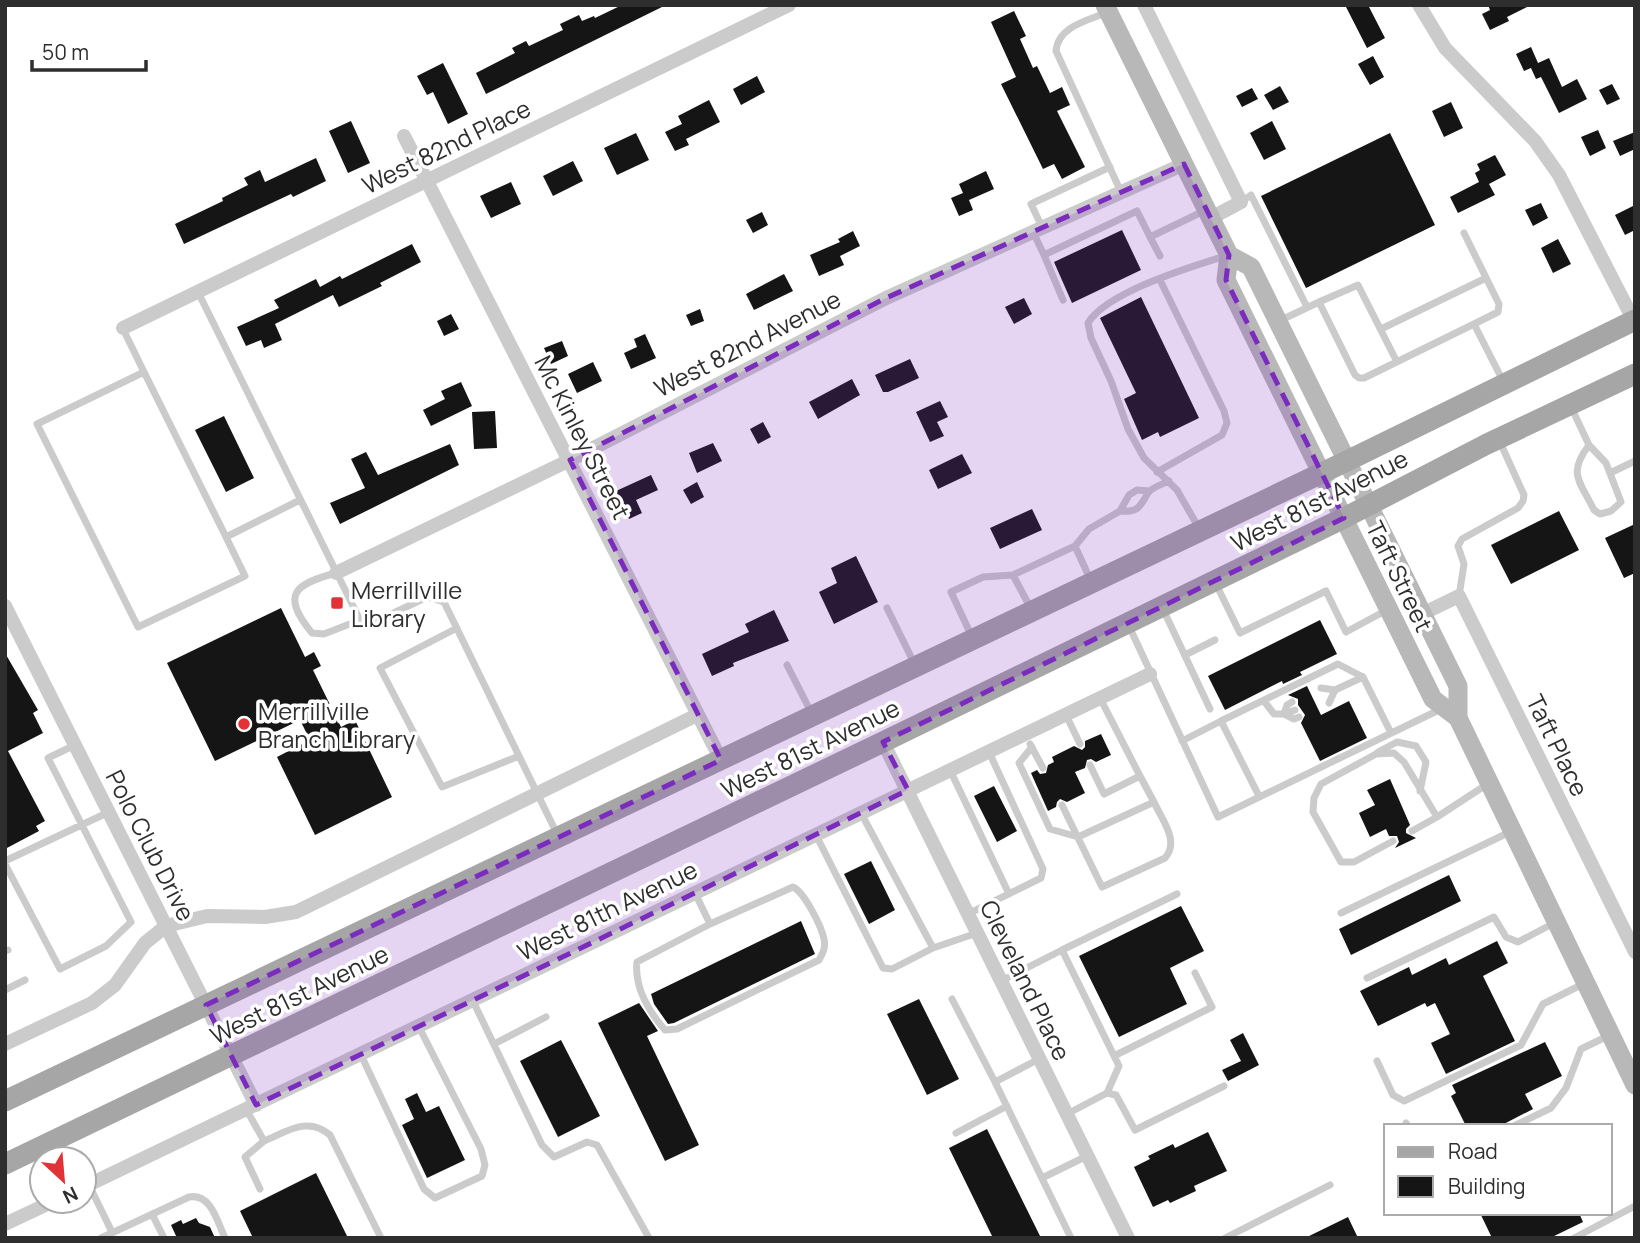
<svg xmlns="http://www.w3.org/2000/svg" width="1640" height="1243" viewBox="0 0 1640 1243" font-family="Manrope,sans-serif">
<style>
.building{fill:#151515}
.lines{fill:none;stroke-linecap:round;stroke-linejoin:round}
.service{stroke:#cbcbcb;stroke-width:7}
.minor{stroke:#cbcbcb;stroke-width:14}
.secondary{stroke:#b8b8b8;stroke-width:19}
.primary{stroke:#a6a6a6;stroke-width:21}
.marked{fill:#7b2cbf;fill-opacity:0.2;stroke:#7b2cbf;stroke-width:5;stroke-dasharray:14 9;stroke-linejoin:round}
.poi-dot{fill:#e33138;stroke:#fff;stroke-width:2.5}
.labels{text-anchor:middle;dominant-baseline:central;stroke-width:7;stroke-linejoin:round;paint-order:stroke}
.street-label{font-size:24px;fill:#2e2e2e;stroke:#fff}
.poi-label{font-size:24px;fill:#2e2e2e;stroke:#fff;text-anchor:start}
</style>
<rect width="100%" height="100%" fill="#fff"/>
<path class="building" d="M622 5H666L486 94 476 73 515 53 512 48 526 41 529 46 563 30 560 24 579 15 582 21 594 16 595 18Z
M1345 5H1368L1385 38 1367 48Z
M1488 5H1531L1507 17 1509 21 1490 30 1482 14 1490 10Z
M1014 11 1026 36 1020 39 1033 68 1037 66 1050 93 1062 87 1070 105 1057 111 1085 167 1062 179 1054 164 1043 169 1001 84 1016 77 991 22Z
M1531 47 1538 63 1549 58 1562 87 1577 79 1587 99 1559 113 1541 77 1536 79 1531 68 1524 71 1516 54Z
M1373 56 1384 77 1370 85 1358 64Z
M443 63 468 114 448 124 433 92 427 95 417 76Z
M757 76 765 92 741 105 733 89Z
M1612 84 1620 99 1607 105 1599 90Z
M1280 86 1289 102 1273 110 1264 95Z
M1252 88 1258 99 1242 107 1236 96Z
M709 100 720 122 686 139 689 145 675 151 665 132 682 124 678 116Z
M1451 102 1463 128 1444 137 1432 111Z
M351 121 370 163 348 173 329 131Z
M1272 121 1286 149 1264 160 1250 133Z
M1598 130 1606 148 1590 156 1581 137Z
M1635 132V149L1620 156 1613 141Z
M636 133 649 160 617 175 604 148Z
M1390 133 1435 225 1306 288 1261 196Z
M1495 155 1506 175 1489 184 1495 195 1458 213 1450 197 1479 182 1475 173 1480 170 1477 164Z
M316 158 326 181 293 197 291 194 184 244 175 224 223 201 222 198 248 185 244 178 260 170 265 182Z
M573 161 583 181 553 196 543 176Z
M986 171 994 189 969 200 973 210 959 216 951 198 963 193 959 184Z
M511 182 521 204 491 218 480 196Z
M1541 203 1548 218 1533 226 1525 210Z
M1635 205V230L1625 235 1615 215Z
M762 212 768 225 753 233 746 220Z
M1122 230 1141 270 1072 303 1054 262Z
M853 231 860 246 840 256 844 265 819 276 810 255 840 242 838 239Z
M1558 239 1571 264 1553 273 1541 248Z
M412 244 421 262 380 283 382 286 339 307 333 295 275 324 282 340 264 348 261 340 246 346 237 327 279 308 274 300 316 279 320 287 340 276 342 279Z
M784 274 793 291 754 310 746 294Z
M1141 297 1199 418 1160 437 1158 432 1142 440 1124 399 1136 393 1100 318Z
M1024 298 1032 314 1014 324 1005 307Z
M700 309 704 321 691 326 686 315Z
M451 314 459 329 444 336 437 321Z
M645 334 656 358 631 369 624 353 637 347 634 339Z
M562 341 568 356 551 364 544 348Z
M910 359 919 378 888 392H883L875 375Z
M593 362 602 381 577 393 568 374Z
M852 379 860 395 818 419 809 402Z
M461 382 472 406 431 426 423 410 445 399 441 391Z
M940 401 948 417 937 422 944 436 930 442 916 412Z
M495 411 497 448 474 449 472 412Z
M224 416 254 478 226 492 195 430Z
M763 422 771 437 758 444 750 429Z
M713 443 722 461 697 473 689 453Z
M450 444 459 465 340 524 330 503 365 488 351 459 366 452 378 475Z
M962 454 972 473 938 489 929 470Z
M651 475 658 490 636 500 642 513 629 519 616 491Z
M697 482 704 497 691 504 683 490Z
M1032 509 1042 530 1000 549 990 528Z
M1559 511 1579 550 1511 584 1491 545Z
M1635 524V573L1624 578 1605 538Z
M856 556 878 602 834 624 819 592 837 583 831 568Z
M281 608 305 657 314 652 321 666 313 670 341 727 355 720 392 797 315 835 277 757 310 740 300 720 215 761 167 663Z
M774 610 789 641 733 663 734 666 712 676 702 654 749 632 745 624Z
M1320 620 1337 654 1300 672 1302 675 1283 684 1282 681 1225 710 1208 676Z
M5 653 38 710 33 713 43 733 8 751 45 821 36 826 39 831 5 849Z
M1307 686 1321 715 1349 701 1367 738 1320 761 1301 723 1305 715 1298 705V699L1288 695Z
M1101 734 1111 755 1096 762 1091 759 1087 760 1085 768 1075 772 1085 793 1067 802 1060 799 1057 802 1056 807 1048 811 1031 773 1037 770 1040 774 1046 773 1048 765 1054 762 1052 757 1074 746 1082 750 1085 747V741Z
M1390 779 1410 825 1406 829V833L1416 838 1395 848 1399 842 1397 836H1389L1386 829 1370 837 1359 813 1375 805 1367 790Z
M994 786 1017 831 997 842 974 796Z
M871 861 895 910 869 924 844 874Z
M1449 875 1461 901 1351 955 1339 929Z
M1181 906 1204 951 1170 968 1187 1004 1119 1037 1079 956Z
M801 921 815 954 674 1023 668 1024 654 1004 651 994Z
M1497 941 1508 963 1483 976 1515 1041 1446 1074 1431 1043 1450 1034 1435 1003 1427 1007 1425 1003 1378 1026 1360 991 1409 967 1412 975 1446 958 1449 965Z
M919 999 959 1079 927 1095 887 1014Z
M639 1003 658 1031 647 1036 699 1145 665 1161 598 1023Z
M1243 1033 1259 1065 1228 1081 1222 1070 1241 1061 1230 1040Z
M561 1040 600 1116 558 1137 520 1061Z
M1545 1042 1562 1076 1525 1094 1533 1109 1500 1126H1466L1451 1096 1456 1093 1452 1085Z
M417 1093 426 1112 439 1106 465 1160 427 1178 402 1125 414 1119 405 1099Z
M987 1129 1041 1238H993L949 1148Z
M1208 1132 1227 1171 1194 1186 1196 1191 1170 1203 1168 1200 1153 1207 1134 1167 1150 1159 1148 1156 1173 1144 1175 1148Z
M316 1173 348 1238H253L240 1211Z
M1480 1213H1579L1583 1222 1550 1238H1492Z
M1348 1217 1358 1238H1305Z
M196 1218 199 1223 210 1227 215 1238H177L171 1225 181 1220 183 1224Z"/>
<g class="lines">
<path class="service" d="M1108 12C1089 20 1058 26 1056 51L1121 192
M1241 202 1251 195 1307 307
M1042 227 1031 204 1110 167
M1033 232 1044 255 1137 211 1150 237 1206 210
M1464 233 1499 304 1498 312 1474 324
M1150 237 1160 256
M1044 255 1063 300
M198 292 360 620H379L427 597 444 602 558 836
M1319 302 1358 285 1397 362
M1279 321 1319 302 1355 375 1359 378H1364L1474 324 1504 383
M123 329 144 372
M1381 329 1486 278
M1572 409 1589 445 1606 463 1621 502 1611 511 1600 514 1594 510C1580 481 1567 474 1589 445
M1157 472 1222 435 1227 423 1224 411 1160 280
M1610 473 1635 461
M1120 511C1139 513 1140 506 1148 493 1152 487 1163 484 1169 481
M1200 530 1177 490 1144 458 1128 429 1111 381 1091 338 1088 323C1107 292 1190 267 1225 256
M226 537 144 372 37 424 138 627 245 576 226 537 300 500
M1075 546 1089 529 1120 511 1129 495 1137 490 1149 491
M336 573C295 584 280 594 312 633L324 634 360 620
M1215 582 1240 633 1326 591 1346 632 1387 610
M1459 596 1464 564 1458 546 1462 539 1518 508 1523 501 1524 495 1500 442
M1162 607 1210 709
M887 608 914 663
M1031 609 1013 575 1075 546 1090 579
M1128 624 1218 817 1441 709
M457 628 380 668 442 787 519 756
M972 637 951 592 983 577 1013 575
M1185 655 1215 640
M787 665 811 712
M1321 688 1335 690
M1100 698 1140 776
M1264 701 1274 714H1284L1294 719 1299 717
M1329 703 1335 690 1363 677
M1284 714 1287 705 1292 702
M1284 714 1295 710
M1066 715 1080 744
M1182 741 1221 721
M1030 744 1043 768
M1032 747 1019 763 1050 829 1078 837 1154 802 1140 776 1104 794 1090 765
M1378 752 1397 742 1416 746 1426 762 1420 791
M950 770 1009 894
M1259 796 1221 721 1338 664 1363 677 1391 733
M1062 805 1102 887 1165 858C1180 841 1162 820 1154 802
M861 813 933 948
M1412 831 1437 817
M816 835 883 968 892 969 933 948 977 933
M1393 841 1354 862H1341L1313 812 1314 798 1321 784 1376 754 1394 753 1404 762 1437 817 1489 783
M5 861 109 812
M5 864 60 969 106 946 131 922 48 758 75 745
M695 893 710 924 637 962C634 987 649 1012 665 1030L677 1029 819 960C823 953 826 947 824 939 821 925 804 892 793 887L710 924
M1341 913 1512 831
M968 914 1041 878 1043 869 989 752
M1062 950 1177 894
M5 951 8 950
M1367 978 1494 917 1506 937 1518 942 1556 922
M1001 981 1062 950 1119 1066 1107 1093
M5 990 25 980
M952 999 995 1082 1039 1059
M473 1001 542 1145 554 1157 587 1142 597 1145 649 1238
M494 1044 546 1017
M361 1055 424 1189 435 1198 482 1176 485 1165 481 1149 419 1027
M1114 1056 1212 1007 1195 973
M1377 1061 1393 1095 1404 1101 1521 1045 1543 1004 1585 983
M995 1082 1071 1238
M246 1109 264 1141C288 1131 308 1116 330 1135L381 1238
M1067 1114 1107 1093 1116 1095 1135 1130 1224 1086
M1406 1123 1408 1126
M1514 1126 1551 1108 1566 1088 1581 1049 1610 1035
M956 1133 1007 1106
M1042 1178 1087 1156
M89 1185 112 1232
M260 1189 245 1157 264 1141
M152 1214 164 1238
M101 1238 189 1197C211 1193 217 1221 225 1238
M1225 1238 1330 1185
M1574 1238 1635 1206"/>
<path class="minor" d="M1144 5 1241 202 1211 218
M1419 5 1445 48 1535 141 1559 175 1634 321
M404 136 721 760
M123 328 789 5
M336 573 570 460 886 298 1184 164
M5 606 256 1105
M1422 614 1459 596 1635 952
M883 742 1128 1238
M5 1044 92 1003 115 985 145 943 166 926 207 916 265 917 296 912 697 715
M84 1187 1150 674
M5 1224 54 1201"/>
<path class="secondary" d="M1105 5 1229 255 1226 280 1433 699 1458 718
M1229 255 1251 267 1458 686V718L1635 1085"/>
<path class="primary" d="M5 1101 1347 461 1635 320
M5 1164 883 742 1344 518 1487 444 1635 374"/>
</g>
<path class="marked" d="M1184 164 1229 255 1226 280 1344 518 883 742 908 790 256 1105 206 1005 721 760 570 460 886 298Z"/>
<g class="poi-dot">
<rect x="330" y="596" width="14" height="14" rx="3.5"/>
<circle cx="244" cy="724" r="7"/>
</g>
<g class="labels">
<g class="street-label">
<text transform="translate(446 146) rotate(-26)">West 82nd Place</text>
<text transform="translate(747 343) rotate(-27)">West 82nd Avenue</text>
<text transform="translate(583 437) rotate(63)">Mc Kinley Street</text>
<text transform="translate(1319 500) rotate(-27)">West 81st Avenue</text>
<text transform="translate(1400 576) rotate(64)">Taft Street</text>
<text transform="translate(1558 745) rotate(64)">Taft Place</text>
<text transform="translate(810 748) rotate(-26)">West 81st Avenue</text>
<text transform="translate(151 845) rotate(63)">Polo Club Drive</text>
<text transform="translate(607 910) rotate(-26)">West 81th Avenue</text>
<text transform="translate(1026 980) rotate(64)">Cleveland Place</text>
<text transform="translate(299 994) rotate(-26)">West 81st Avenue</text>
</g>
<g class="poi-label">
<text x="351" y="589">Merrillville<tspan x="351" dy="28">Library</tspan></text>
<text x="258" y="710">Merrillville<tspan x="258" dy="28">Branch Library</tspan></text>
</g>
</g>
<rect width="1640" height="1243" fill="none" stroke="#2e2e2e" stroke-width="14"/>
<rect x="1384" y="1124" width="228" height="91" fill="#ffffff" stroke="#ababab" stroke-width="2"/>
<rect x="1398" y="1147" width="35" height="10" fill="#a6a6a6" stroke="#ababab" stroke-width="2"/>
<text x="1448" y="1159" font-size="21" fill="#2e2e2e">Road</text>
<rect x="1398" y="1176" width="35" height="21" fill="#151515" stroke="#ababab" stroke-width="2"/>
<text x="1448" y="1194" font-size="21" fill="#2e2e2e">Building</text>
<g transform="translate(63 1180) rotate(154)"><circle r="33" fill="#ffffff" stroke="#ababab" stroke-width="2"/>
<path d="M0-5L12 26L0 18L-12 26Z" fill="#e33138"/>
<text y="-10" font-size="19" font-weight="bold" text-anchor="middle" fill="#2e2e2e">N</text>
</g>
<path d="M32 60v10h114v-10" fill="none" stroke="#2e2e2e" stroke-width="3.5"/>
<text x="42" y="60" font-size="21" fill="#2e2e2e" stroke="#ffffff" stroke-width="5" paint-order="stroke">50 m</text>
</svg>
